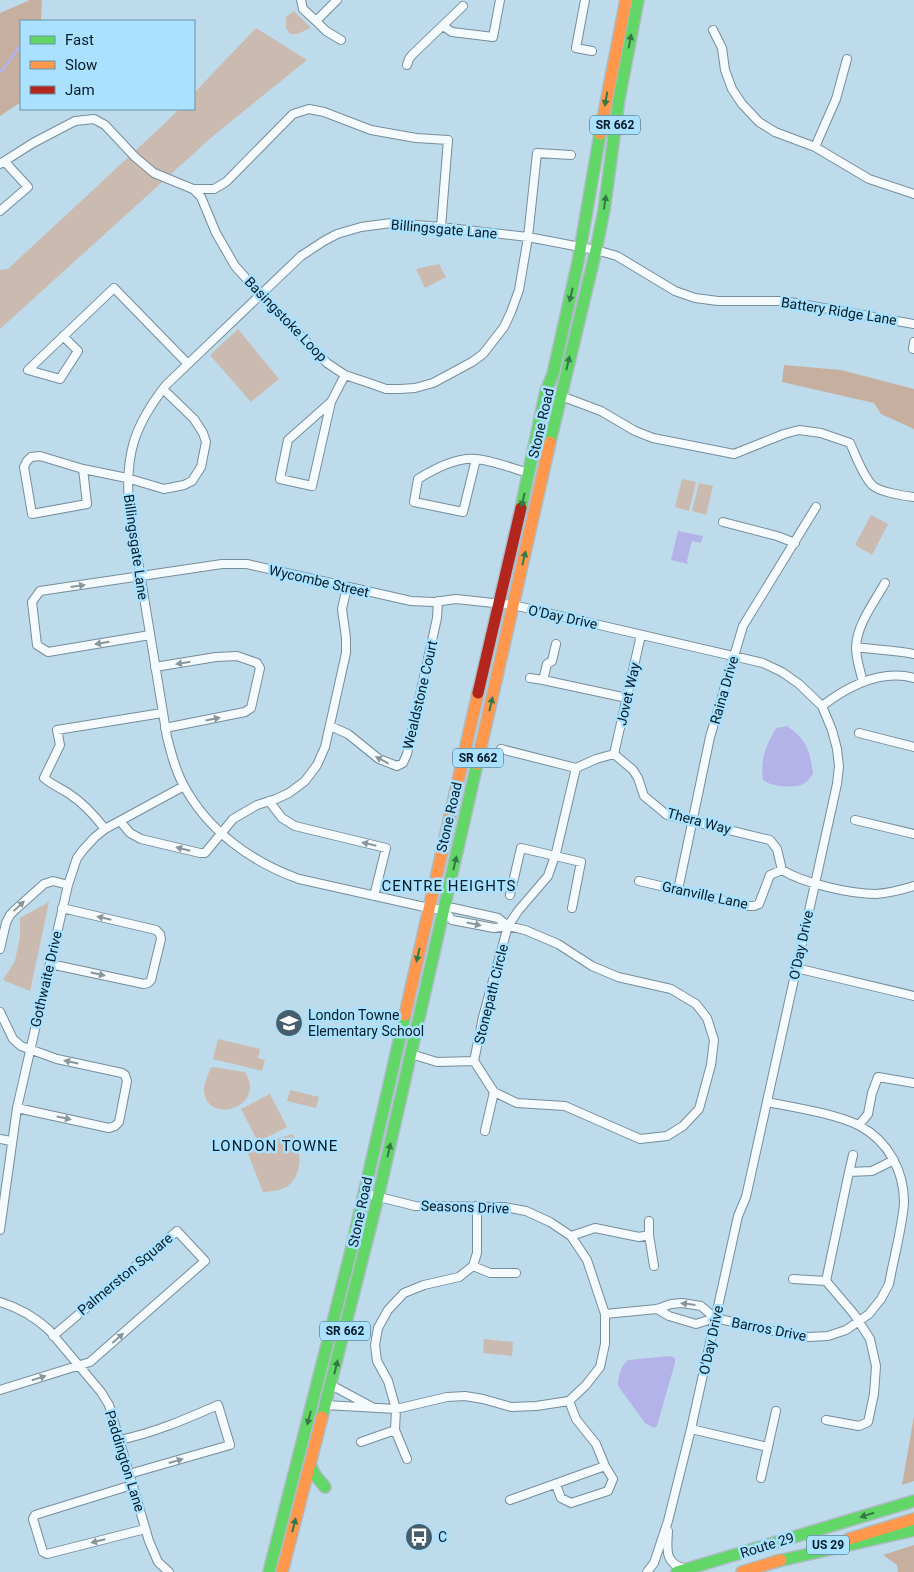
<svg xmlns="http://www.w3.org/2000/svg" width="914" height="1572" viewBox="0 0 914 1572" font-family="Roboto,sans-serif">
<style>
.green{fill:#cbbaaf}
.forest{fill:#c7af9f}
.water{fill:#b4b3e9}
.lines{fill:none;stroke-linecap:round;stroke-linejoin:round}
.stream{stroke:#b4b3e9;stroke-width:2.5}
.street-casing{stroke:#768d9a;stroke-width:10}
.fast-casing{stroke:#adbcc4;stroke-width:14}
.slow-casing{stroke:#adbcc4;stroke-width:14}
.jam-casing{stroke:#adbcc4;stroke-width:14}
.street{stroke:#f5fafc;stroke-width:8}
.fast{stroke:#63d668;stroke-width:11}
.slow{stroke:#ff974d;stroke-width:11}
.jam{stroke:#b3261e;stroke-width:11}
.oneway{fill:#347847}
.oneway2{fill:#89969c}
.labels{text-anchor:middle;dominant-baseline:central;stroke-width:5;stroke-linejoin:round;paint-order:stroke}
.shield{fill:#aae1ff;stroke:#365667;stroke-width:1}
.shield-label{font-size:12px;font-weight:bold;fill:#051b26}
.street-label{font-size:14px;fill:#051b26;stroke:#aae1ff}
.poi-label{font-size:14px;fill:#051b26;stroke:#aae1ff;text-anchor:start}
.neighbourhood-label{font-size:15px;letter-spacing:1px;fill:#051b26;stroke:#aae1ff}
</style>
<rect width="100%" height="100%" fill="#bedbeb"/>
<path class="green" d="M294 11 311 28 297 34H290L286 28V17Z
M256 28 307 60 213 136 0 329V270L8 269 164 124 179 109H194V93Z
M439 264 446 277 425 288 416 269Z
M238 329 279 379 251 402 210 355Z
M682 479 696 482 689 511 675 507Z
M699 483 713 486 706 515 692 511Z
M871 515 888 524 872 555 855 545Z
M49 902 30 991 3 980 15 961 20 937V918Z
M218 1039 260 1049 258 1058 265 1060 262 1071 213 1059Z
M212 1067 245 1072C267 1106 209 1126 204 1092 203 1086 208 1076 210 1069Z
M290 1090 319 1097 316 1108 287 1101Z
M270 1094 287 1127 258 1142 241 1109Z
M292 1134C302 1147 303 1173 289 1185 282 1191 272 1191 263 1192L247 1151 248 1148Z
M484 1339 513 1342 512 1356 483 1353Z"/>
<path class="forest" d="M30 0H42L41 21H21V102L0 116V13Z
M784 365 841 370 914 389V429L881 414 874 403 782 382Z
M914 1416V1481L902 1485Z
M914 1545V1572H898L897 1565 883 1555Z"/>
<path class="water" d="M678 531 703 536 701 543 692 541 687 561 688 564 671 560Z
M787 726C807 740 810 750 813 774 810 777 808 781 805 783 796 789 771 787 763 780 760 759 766 746 776 728Z
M670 1356 675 1358V1363L657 1426 654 1428 645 1423 618 1386C618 1377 621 1365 628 1360Z"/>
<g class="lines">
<path class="stream" d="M0 71H2L21 44"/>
<g class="street-casing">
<path id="street" d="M301 0 303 9 316 21 337 0
M585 0 576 48 592 51
M316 21 326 31 341 40
M443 26 452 32 493 37 500 0
M713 30 722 48 725 70 732 89 742 104 759 122 775 132 815 147 869 179 914 194
M407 65 409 59 412 55 463 6
M815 147 836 99 847 59
M0 164 33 143 75 121 94 119 105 125 135 157 154 173 193 189 201 197 216 233 235 266 260 294 327 363 345 375 372 384 386 389H400L415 388 433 383 472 362 483 354 504 327 511 312 519 290 528 237 537 153 571 155
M193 189H214L226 182 293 114 309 109 324 112 371 130 416 138 448 140 441 227
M0 211 28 187 5 162
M63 336 78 351 60 379 28 370 114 288 188 364
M914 342 913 349H914
M561 396 601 411 635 431 653 438 734 454 784 434 799 430 821 433 850 443C856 456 862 474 872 485 879 492 904 496 914 497
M331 402 288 440 280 479 312 486 331 402 345 375
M476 459 463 512 414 502 418 479C434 469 456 457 476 459 491 460 514 469 529 473
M83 469 87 504 32 514 24 467 27 461 31 457 40 456 83 469 127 478 164 489 184 485 192 481 201 467 206 442 203 433 194 419 163 389
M723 522 777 536 795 543
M150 635 48 652 37 645 32 602 40 591 222 564H247L411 601 434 602 456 599 513 605 763 663 782 672 799 684 822 706 832 730 837 749 839 766 837 784 746 1197 738 1216 691 1429 668 1521 654 1563 647 1572
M856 647C876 650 895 650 914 654
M155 667 216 657 237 656 257 663 260 668 251 708 245 712 165 728
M530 678 543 680 547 664 552 661 556 644
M543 680 627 698
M863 682C860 670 856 659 856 647 857 624 874 603 885 583
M822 706C847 687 881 669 914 678
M330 726 348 734 379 759 397 766 403 763 407 754 437 618 438 601
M859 733 914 747
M501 749 576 768 596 759 614 754
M614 754 633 770 638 778 644 796 667 815 770 840 777 849 782 870C803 883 850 894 876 894 889 893 901 890 914 886
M614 754 641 635
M269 801 282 818 295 826 386 848 374 896
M855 820 914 834
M120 821 130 833 141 839 200 853H205L233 819 257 805 276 799 289 793 305 781 317 765 325 747 346 653V638L342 609 347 587
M105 829C95 816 82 802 68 793 60 788 51 784 44 778L60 745 57 730 162 713
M639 881 747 906H754L759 904 770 875 782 870
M678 890 710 737 743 626 816 507
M510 895 521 848 581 862 572 908
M444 910 452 920 494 928 508 926 525 930 558 944 592 966 618 977 671 989 696 1004 707 1018 714 1040 711 1065 699 1109 683 1126 667 1136 640 1139 565 1106 517 1103 494 1092 474 1061 483 1017 508 926 518 911 548 876 556 853 576 768
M508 926 498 918 453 908 444 910 429 908 299 879C251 862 207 830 183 784 175 769 171 753 167 737L129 506C125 454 134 426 166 385L301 256 324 241 337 234 361 227 391 223 441 227 528 237 596 250 617 256 675 291 695 298 718 301H784L914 324
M0 949 6 923 10 915 16 909 44 884 53 881 68 885
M50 964 144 984 148 983 151 980 161 939 160 934 156 930 62 908
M796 968 914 996
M0 1012 13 1039 21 1046 57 1059 122 1073 125 1075 127 1081 119 1122 115 1126 109 1128 17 1108
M411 1054 437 1062 474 1061
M859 1125 868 1114 872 1093 878 1077 914 1083
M485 1131 494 1092
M0 1139 11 1141
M849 1172 853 1155
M649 1221V1235L654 1266
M0 1230 17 1108 68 885 77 858 83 850 95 837 105 829 184 786
M571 1236 595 1228 639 1237 649 1235
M473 1266 490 1273H516
M793 1279 826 1281
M0 1302C20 1308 34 1316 49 1330L101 1392 109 1405 149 1541 158 1562 169 1572
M657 1309 669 1316 696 1324 715 1318
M605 1314 657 1309 671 1304 682 1303 701 1306 715 1318 791 1335 809 1337 828 1336 846 1330 869 1314 881 1299 889 1284 891 1274C895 1253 903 1223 904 1202 904 1171 888 1141 860 1126 837 1114 793 1107 767 1102
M331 1385 372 1407
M0 1390 90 1362 205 1261 177 1231 53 1336
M569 1401 576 1419 596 1444 605 1466
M325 1405 396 1409 447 1397 465 1396 483 1399 511 1407 536 1406 569 1401 586 1385 600 1367 605 1344V1314L587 1260 571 1236 550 1222 526 1211 504 1207 415 1206 363 1193
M826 1420 859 1426 868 1422 874 1394 876 1366 870 1339 854 1314 826 1281 849 1172 872 1171 894 1160
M691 1429 768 1447
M395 1430 407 1459
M119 1440C154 1433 186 1419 218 1405L230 1445 129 1474
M361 1442 395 1430 396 1409 388 1381 377 1361 375 1345 378 1328 388 1310 404 1293 424 1285 459 1277 473 1266 477 1253V1206
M761 1478 776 1411
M132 1485 35 1515 33 1519 43 1552 47 1554 145 1529
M510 1500 605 1466 613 1479 608 1491 571 1503 561 1498 556 1485
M668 1531C667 1549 664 1564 686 1569"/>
</g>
<g class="fast-casing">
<path id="fast" d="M550 442 596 250 604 210 619 99 638 0
M521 508 546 391 553 374 578 262 600 134
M322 1417 378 1197 477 764
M310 1465 315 1475 325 1487
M774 1562 914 1530
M269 1572 351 1251 405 1015
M677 1572 914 1501"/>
</g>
<g class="slow-casing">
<path id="slow" d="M600 134 626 0
M477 764 550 442
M405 1015 478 693
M849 1539 914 1519
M282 1572 322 1417
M742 1572 781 1560"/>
</g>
<g class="jam-casing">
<path id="jam" d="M478 693 521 508"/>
</g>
<use href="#street" class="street"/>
<use href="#fast" class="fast"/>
<use href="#slow" class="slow"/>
<use href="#jam" class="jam"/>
</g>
<defs><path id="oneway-solid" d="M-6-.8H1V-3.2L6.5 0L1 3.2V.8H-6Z" transform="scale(1.25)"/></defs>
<g class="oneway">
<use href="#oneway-solid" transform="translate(630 41) rotate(-79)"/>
<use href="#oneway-solid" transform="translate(606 99) rotate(100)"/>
<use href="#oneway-solid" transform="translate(605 202) rotate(-82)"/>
<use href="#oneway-solid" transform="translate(571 295) rotate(103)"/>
<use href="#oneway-solid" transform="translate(568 363) rotate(-77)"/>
<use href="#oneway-solid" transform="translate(523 500) rotate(103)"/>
<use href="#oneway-solid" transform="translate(524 558) rotate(-77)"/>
<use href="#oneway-solid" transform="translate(491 704) rotate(-77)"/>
<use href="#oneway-solid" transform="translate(455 863) rotate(-77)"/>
<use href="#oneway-solid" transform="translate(418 955) rotate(103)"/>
<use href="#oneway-solid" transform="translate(389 1150) rotate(-77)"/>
<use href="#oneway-solid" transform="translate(336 1367) rotate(-76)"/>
<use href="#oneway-solid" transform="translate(309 1418) rotate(105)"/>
<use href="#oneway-solid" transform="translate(867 1515) rotate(163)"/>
<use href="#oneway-solid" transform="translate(294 1525) rotate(-76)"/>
</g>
<g class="oneway2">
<use href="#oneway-solid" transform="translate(78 586) rotate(-8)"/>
<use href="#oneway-solid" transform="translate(102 643) rotate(171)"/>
<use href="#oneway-solid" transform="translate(183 663) rotate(171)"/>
<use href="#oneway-solid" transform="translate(213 719) rotate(-11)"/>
<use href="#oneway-solid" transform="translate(382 760) rotate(-152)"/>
<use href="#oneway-solid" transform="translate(369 844) rotate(-167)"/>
<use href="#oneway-solid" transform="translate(183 849) rotate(-166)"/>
<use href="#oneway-solid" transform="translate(19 906) rotate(-43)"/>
<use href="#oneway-solid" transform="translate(104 918) rotate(-167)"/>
<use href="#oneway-solid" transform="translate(474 924) rotate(12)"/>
<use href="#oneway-solid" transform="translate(98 974) rotate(12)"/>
<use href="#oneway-solid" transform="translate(71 1062) rotate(-168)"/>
<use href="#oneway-solid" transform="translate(64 1118) rotate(12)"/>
<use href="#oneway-solid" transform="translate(688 1304) rotate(-173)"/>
<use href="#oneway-solid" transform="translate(118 1338) rotate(-41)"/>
<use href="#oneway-solid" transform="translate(39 1378) rotate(-17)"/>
<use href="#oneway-solid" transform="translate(176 1461) rotate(-16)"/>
<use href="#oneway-solid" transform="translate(98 1541) rotate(166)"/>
</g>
<defs>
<g id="school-disc" transform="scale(1.4375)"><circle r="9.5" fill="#465e6b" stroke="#aae1ff"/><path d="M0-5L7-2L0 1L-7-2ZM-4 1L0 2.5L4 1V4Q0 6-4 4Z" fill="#fff"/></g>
<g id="bus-disc" transform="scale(1.4375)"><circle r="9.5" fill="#465e6b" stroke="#aae1ff"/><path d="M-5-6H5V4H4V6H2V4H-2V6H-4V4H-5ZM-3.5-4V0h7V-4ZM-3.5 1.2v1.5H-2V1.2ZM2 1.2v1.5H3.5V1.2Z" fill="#fff"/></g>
</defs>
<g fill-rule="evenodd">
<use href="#school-disc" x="289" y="1023"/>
<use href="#bus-disc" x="419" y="1537"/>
</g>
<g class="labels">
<g class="shield">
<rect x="590" y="115.5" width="50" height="19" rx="4"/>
<rect x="453" y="748.5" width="50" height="19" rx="4"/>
<rect x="320" y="1321.5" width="50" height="19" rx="4"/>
<rect x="807" y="1535.5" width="42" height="19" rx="4"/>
</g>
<g class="shield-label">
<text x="615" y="125">SR 662</text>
<text x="478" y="758">SR 662</text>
<text x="345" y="1331">SR 662</text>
<text x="828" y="1545">US 29</text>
</g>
<g class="street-label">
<text transform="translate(444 229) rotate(5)">Billingsgate Lane</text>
<text transform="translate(839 311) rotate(9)">Battery Ridge Lane</text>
<text transform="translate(286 319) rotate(46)">Basingstoke Loop</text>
<text transform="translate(541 423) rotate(-77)">Stone Road</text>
<text transform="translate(136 547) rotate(82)">Billingsgate Lane</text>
<text transform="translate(319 581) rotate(13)">Wycombe Street</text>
<text transform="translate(563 617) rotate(12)">O'Day Drive</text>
<text transform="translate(724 690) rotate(-74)">Raina Drive</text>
<text transform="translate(628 694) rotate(-77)">Jovet Way</text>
<text transform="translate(420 695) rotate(-77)">Wealdstone Court</text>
<text transform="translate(449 817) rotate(-77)">Stone Road</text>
<text transform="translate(699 821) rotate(15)">Thera Way</text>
<text transform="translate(705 895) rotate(12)">Granville Lane</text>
<text transform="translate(801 945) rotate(-78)">O'Day Drive</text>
<text transform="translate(46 979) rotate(-77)">Gothwaite Drive</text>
<text transform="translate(491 994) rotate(-76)">Stonepath Circle</text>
<text transform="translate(465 1207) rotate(2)">Seasons Drive</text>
<text transform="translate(360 1212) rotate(-78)">Stone Road</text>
<text transform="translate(125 1274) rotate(-40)">Palmerston Square</text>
<text transform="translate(769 1329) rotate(11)">Barros Drive</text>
<text transform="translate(711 1340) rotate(-78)">O'Day Drive</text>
<text transform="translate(125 1461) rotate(73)">Paddington Lane</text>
<text transform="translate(767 1545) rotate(-17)">Route 29</text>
</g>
<g class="poi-label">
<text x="308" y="1015">London Towne<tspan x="308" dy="16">Elementary School</tspan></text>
<text x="438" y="1537">C</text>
</g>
<g class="neighbourhood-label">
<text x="449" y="886">CENTRE HEIGHTS</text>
<text x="275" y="1146">LONDON TOWNE</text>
</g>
</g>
<rect x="20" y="20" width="175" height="90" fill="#aae1ff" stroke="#6892a8"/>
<rect x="30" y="36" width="25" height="8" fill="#63d668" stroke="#6892a8"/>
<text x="65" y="45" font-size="15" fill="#051b26">Fast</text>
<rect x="30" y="61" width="25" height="8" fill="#ff974d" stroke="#6892a8"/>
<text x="65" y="70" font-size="15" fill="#051b26">Slow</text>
<rect x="30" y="86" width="25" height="8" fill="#b3261e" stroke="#6892a8"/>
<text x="65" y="95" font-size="15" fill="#051b26">Jam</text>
</svg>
